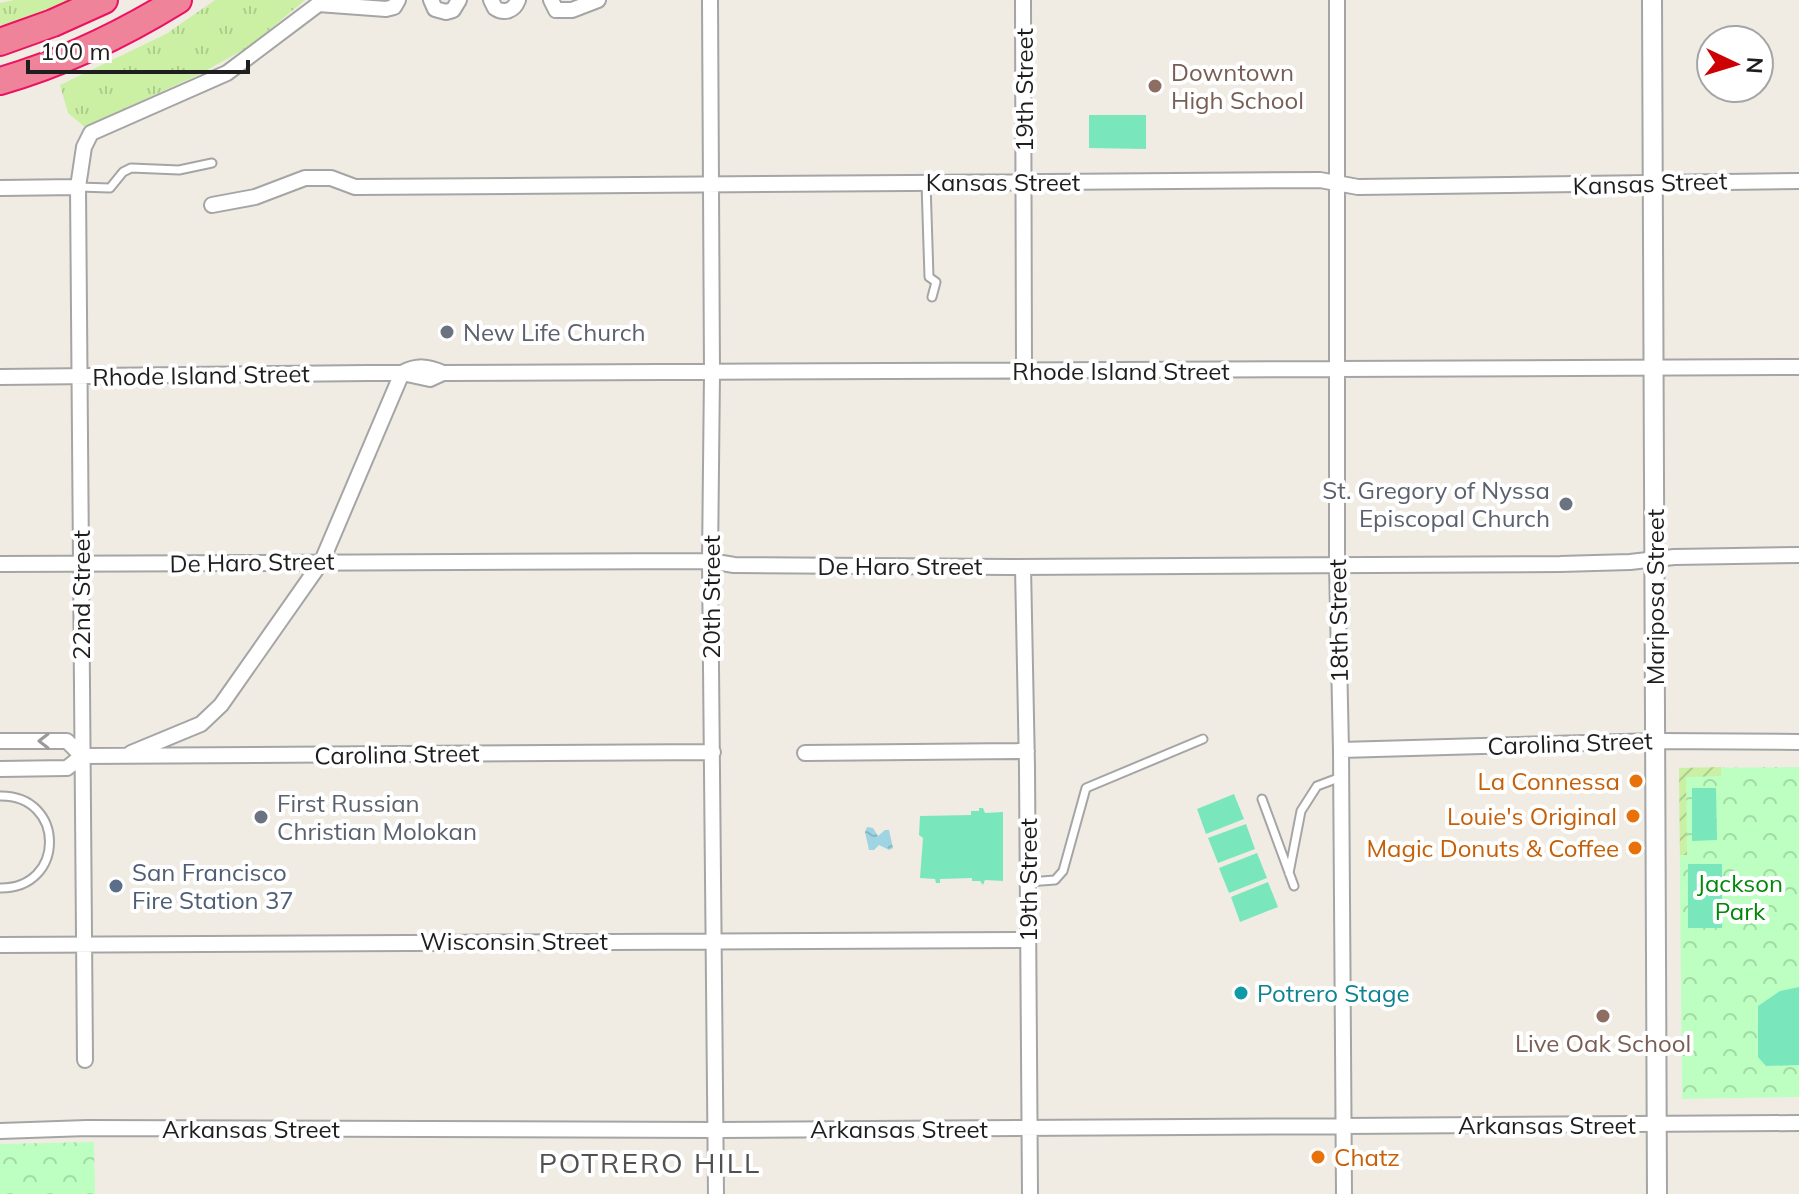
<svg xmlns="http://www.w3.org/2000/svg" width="1799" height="1194" viewBox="0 0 1799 1194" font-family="Mulish,sans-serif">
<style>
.grass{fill:url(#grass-tufts)}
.park{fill:url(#park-crowns)}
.garden{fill:url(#garden-furrows)}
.pitch{fill:#79e7bb}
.water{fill:url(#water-ripples)}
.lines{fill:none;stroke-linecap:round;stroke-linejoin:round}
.service-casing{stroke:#a5a5a5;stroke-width:11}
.minor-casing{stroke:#a5a5a5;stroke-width:18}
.tertiary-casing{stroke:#a5a5a5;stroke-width:22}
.motorway-casing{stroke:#ec1261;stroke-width:30}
.service{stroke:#fff;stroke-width:7}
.minor{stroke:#fff;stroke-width:14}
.tertiary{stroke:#fff;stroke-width:18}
.motorway{stroke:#ef839a;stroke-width:26}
.oneway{stroke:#9a9a9a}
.education-dot{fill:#8d6e63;stroke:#fff;stroke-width:3}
.worship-dot{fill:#6b7280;stroke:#fff;stroke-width:3}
.food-dot{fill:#e8710a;stroke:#fff;stroke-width:3}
.service-dot{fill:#5c6f8a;stroke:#fff;stroke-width:3}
.culture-dot{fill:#0f9aa8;stroke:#fff;stroke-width:3}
.labels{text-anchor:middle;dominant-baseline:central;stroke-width:8;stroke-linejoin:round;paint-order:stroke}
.education-label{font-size:24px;fill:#785e54;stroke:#fff;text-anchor:start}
.street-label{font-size:24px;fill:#1e1e1e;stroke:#fff}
.worship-label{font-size:24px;fill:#5b616d;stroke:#fff;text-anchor:start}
.food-label{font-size:24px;fill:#c56008;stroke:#fff;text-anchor:end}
.service-label{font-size:24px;fill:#4e5e75;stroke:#fff;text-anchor:start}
.park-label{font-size:24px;fill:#008809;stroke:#fff}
.culture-label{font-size:24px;fill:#0d838f;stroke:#fff;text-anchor:start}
.quarter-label{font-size:28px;letter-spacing:2px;fill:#515151;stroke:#fff}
</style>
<defs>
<pattern id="grass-tufts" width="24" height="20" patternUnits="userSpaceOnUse" patternTransform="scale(2)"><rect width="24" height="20" fill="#cbf0a4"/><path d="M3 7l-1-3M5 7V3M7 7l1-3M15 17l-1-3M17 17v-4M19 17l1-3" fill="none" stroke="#aecd8d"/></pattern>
<pattern id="park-crowns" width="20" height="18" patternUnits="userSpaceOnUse" patternTransform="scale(2)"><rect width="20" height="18" fill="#bcffc0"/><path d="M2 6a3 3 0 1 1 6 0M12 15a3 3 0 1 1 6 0" fill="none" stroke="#a1daa5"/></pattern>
<pattern id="garden-furrows" width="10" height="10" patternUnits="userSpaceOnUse" patternTransform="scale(2)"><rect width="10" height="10" fill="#cbf0a4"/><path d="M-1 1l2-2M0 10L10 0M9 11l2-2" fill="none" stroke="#aecd8d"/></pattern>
<pattern id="water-ripples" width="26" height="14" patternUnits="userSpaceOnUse" patternTransform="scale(2)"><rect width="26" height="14" fill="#9fd5e2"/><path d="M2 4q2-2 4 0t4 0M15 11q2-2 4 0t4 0" fill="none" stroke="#88b6c1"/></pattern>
</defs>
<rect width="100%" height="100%" fill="#f0ece3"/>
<path class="grass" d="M14 0H70L35 19 0 25V3Z
M215 0H305L250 46 198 75 85 127 68 113 60 85 166 34Z"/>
<path class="park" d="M1799 767V1097L1682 1099 1679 768Z
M94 1142 95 1194H0V1144Z"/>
<path class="garden" d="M1721 767V776L1686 777 1687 855H1680L1679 768Z"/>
<path class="pitch" d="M1089 115H1146V149L1089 148Z
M1692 788H1716L1717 840 1692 841Z
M1234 794 1244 819 1206 834 1197 809Z
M979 808H983L985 813 1003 812V881L985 880 983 885 980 881H972V878L940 879V883H936L935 879 920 878 923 838 919 835 920 816 971 815V811H979Z
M1246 824 1255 849 1218 863 1208 838Z
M1257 853 1267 878 1229 893 1219 868Z
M1688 864H1722V928H1688Z
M1268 882 1278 907 1240 922 1231 897Z
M1799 987V1065L1766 1066 1758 1057V1006L1780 991Z"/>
<path class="water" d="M867 827 873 828 878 836 885 830H889L893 848 889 850 879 845 874 850H869L865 832Z"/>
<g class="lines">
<g class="service-casing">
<path id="service" d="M926 183 929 277 936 282 932 297
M78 187 110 188 123 172 131 168 179 170 212 163
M0 796C66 795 66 889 0 888
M1262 799 1294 886
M1289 873 1301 811 1317 786 1341 777
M1028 882 1055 880 1063 871 1086 788 1203 739"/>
</g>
<g class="minor-casing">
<path id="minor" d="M431 0 435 9 446 12 453 10 459 0
M491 0 495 8C504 14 514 11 518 0
M551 0 556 10H572L598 0
M710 0 712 373 710 561 716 1194
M1023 0 1024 371
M1337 0V565L1341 750 1344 1194
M318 4 386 9 394 7 398 0
M0 188 78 187
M212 205 255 197 305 178H331L355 187 1320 180 1358 187 1799 181
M402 373C417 365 428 366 443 373
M0 377 368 373H402L430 379 443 373 1799 367
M0 564 710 561 734 565 1009 567 1560 564 1630 562 1674 557 1799 555
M1023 567 1027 768 1030 1194
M0 741H67L82 756
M1341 750 1657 741 1799 742
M131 753 201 724 221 705 322 561 402 373
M805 753 1027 751
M0 769 67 768 82 756 713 752
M0 945 1028 940
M85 1060 78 187 84 147 91 133 227 73 324 0
M0 1131 87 1128 716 1130 1799 1123"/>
</g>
<g class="tertiary-casing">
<path id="tertiary" d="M1652 0 1657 1194"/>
</g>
<g class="motorway-casing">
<path id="motorway" d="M0 42 53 23 104 0
M0 81C63 63 123 34 178 0"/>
</g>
<use href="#service" class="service"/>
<use href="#minor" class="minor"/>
<use href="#tertiary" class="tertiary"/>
<use href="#motorway" class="motorway"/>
</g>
<defs><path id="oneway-chevron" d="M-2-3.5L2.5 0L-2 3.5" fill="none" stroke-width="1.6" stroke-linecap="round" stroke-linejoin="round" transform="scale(2)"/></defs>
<use class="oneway" href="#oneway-chevron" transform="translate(44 741) rotate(180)"/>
<g class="education-dot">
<circle cx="1155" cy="86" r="8"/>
<circle cx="1603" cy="1016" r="8"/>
</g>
<g class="worship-dot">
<circle cx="447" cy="332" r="8"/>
<circle cx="1566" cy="504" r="8"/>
<circle cx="261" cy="817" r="8"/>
</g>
<g class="food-dot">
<circle cx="1636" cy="781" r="8"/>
<circle cx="1633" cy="816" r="8"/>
<circle cx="1635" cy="848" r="8"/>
<circle cx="1318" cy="1157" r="8"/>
</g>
<circle class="service-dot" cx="116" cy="886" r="8"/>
<circle class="culture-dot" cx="1241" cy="993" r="8"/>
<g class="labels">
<g class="education-label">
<text x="1171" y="72">Downtown<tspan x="1171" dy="28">High School</tspan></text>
<text x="1603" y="1043" text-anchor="middle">Live Oak School</text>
</g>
<g class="street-label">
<text transform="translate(1024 90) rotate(-90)">19th Street</text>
<text x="1003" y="182">Kansas Street</text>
<text transform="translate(1650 183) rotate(-2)">Kansas Street</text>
<text x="1121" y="371">Rhode Island Street</text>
<text transform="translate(201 375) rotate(-1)">Rhode Island Street</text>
<text transform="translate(252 562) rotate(-1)">De Haro Street</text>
<text x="900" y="566">De Haro Street</text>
<text transform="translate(81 595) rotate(-90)">22nd Street</text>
<text transform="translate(711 597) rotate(-90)">20th Street</text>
<text transform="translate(1655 597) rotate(-90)">Mariposa Street</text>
<text transform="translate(1338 621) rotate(-91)">18th Street</text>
<text transform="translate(1570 743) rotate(-2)">Carolina Street</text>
<text transform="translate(397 754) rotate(-1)">Carolina Street</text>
<text transform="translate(1028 880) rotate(-90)">19th Street</text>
<text x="514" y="941">Wisconsin Street</text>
<text x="1547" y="1125">Arkansas Street</text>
<text x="251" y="1129">Arkansas Street</text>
<text x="899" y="1129">Arkansas Street</text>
</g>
<g class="worship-label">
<text x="463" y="332">New Life Church</text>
<text x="1550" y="490" text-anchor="end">St. Gregory of Nyssa<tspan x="1550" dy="28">Episcopal Church</tspan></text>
<text x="277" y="803">First Russian<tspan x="277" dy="28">Christian Molokan</tspan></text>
</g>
<g class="food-label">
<text x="1620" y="781">La Connessa</text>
<text x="1617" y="816">Louie's Original</text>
<text x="1619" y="848">Magic Donuts &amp; Coffee</text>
<text x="1334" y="1157" text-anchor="start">Chatz</text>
</g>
<g class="service-label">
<text x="132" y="872">San Francisco<tspan x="132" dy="28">Fire Station 37</tspan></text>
</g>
<g class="park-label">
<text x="1740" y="883">Jackson<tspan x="1740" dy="28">Park</tspan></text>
</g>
<g class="culture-label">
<text x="1257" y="993">Potrero Stage</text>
</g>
<g class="quarter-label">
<text x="650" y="1162">POTRERO HILL</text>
</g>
</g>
<g transform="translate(1735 64) rotate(94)"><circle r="38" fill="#ffffff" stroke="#a5a5a5" stroke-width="2"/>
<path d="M0-6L14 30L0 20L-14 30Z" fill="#cd0004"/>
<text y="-12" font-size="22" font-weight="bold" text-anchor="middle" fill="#1e1e1e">N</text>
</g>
<path d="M28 60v12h220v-12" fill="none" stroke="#1e1e1e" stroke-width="4"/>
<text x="40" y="60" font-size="24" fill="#1e1e1e" stroke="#ffffff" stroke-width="6" paint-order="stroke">100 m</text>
</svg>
